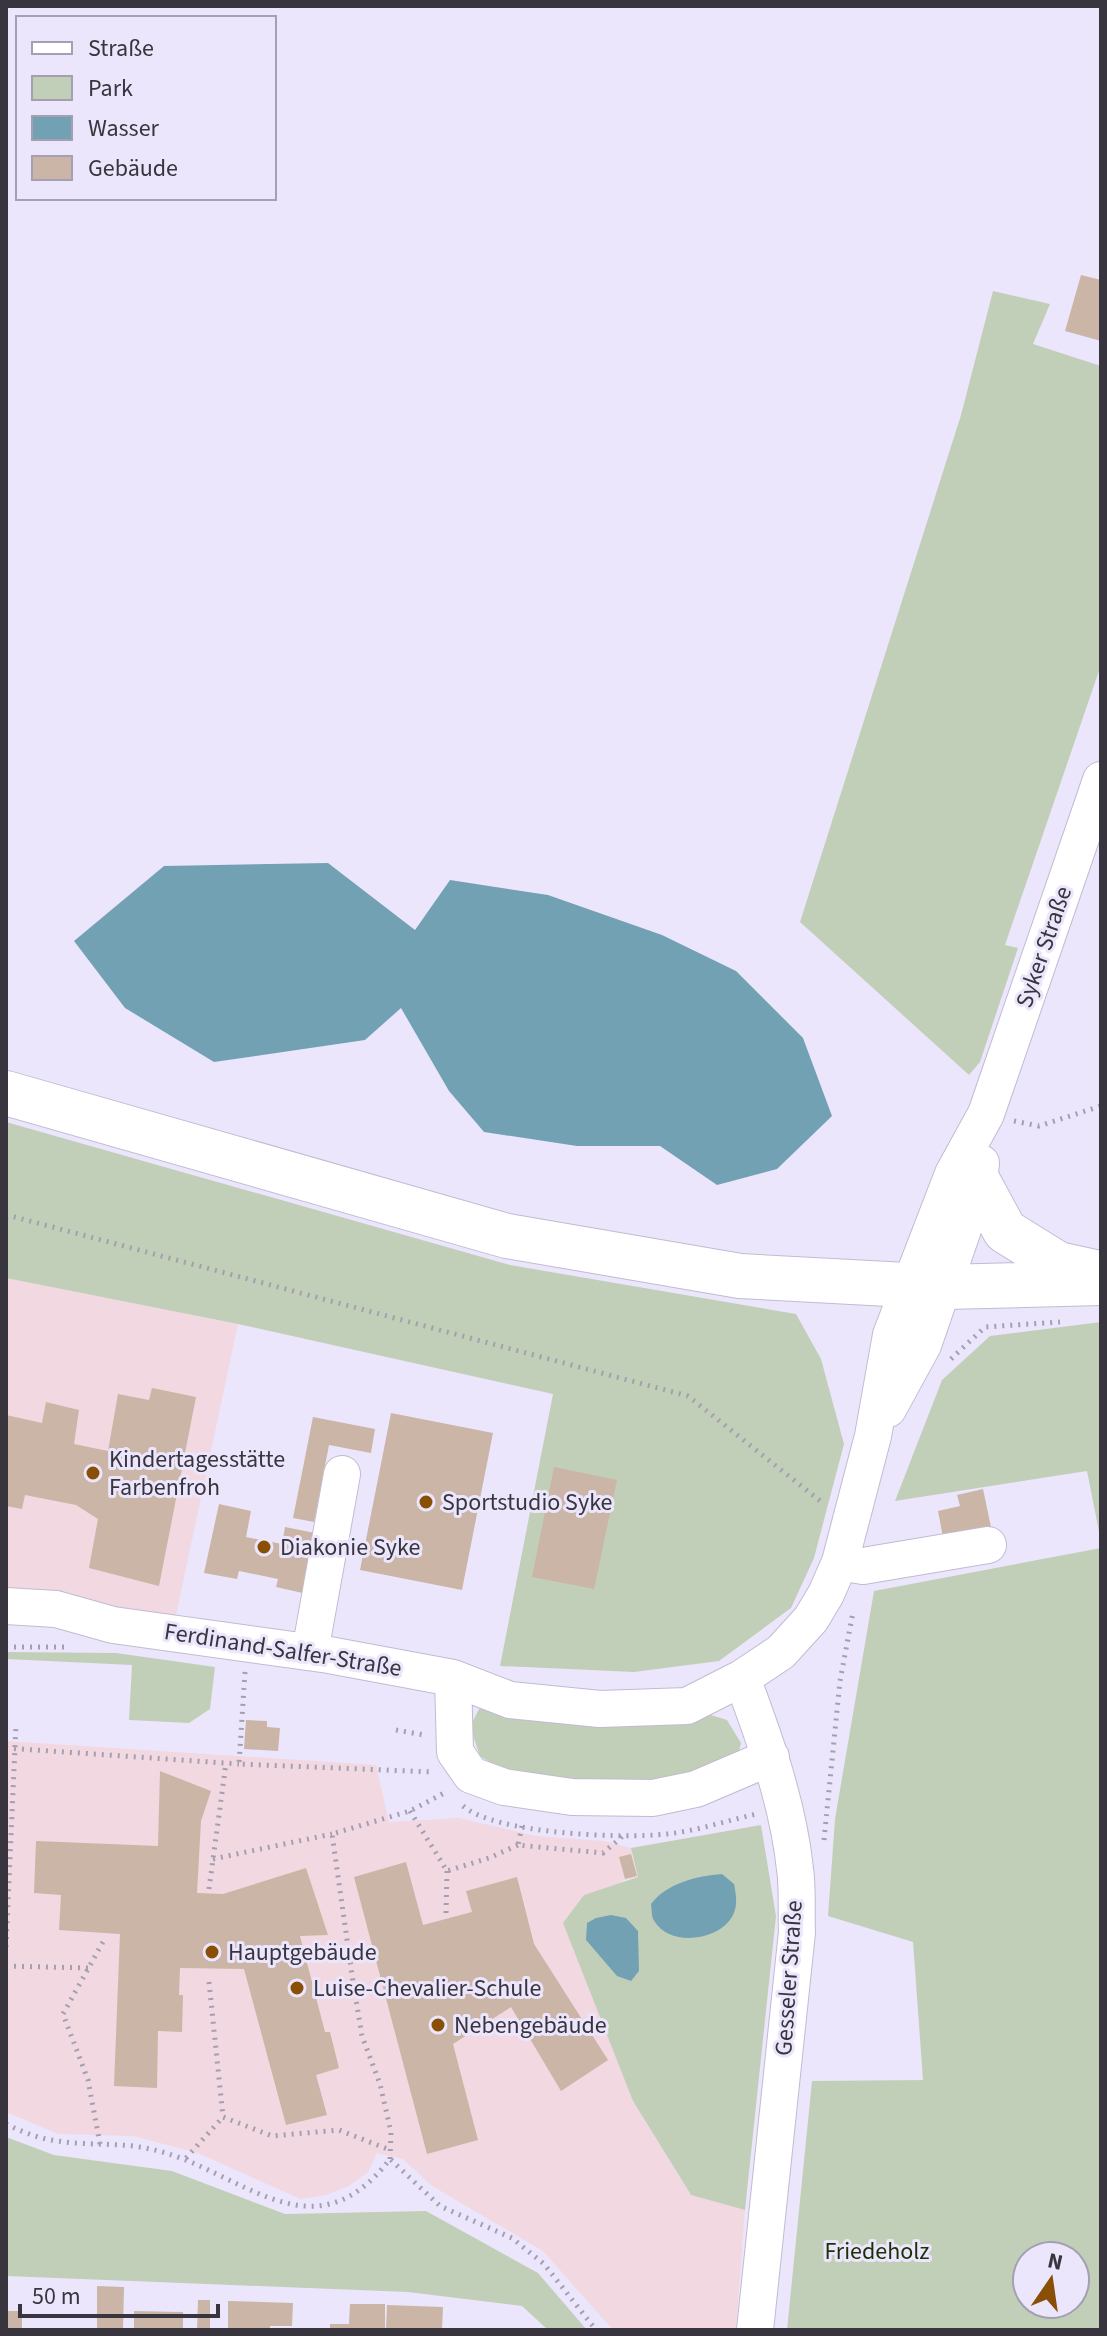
<svg xmlns="http://www.w3.org/2000/svg" width="1107" height="2336" viewBox="0 0 1107 2336" font-family="'Source Sans 3',sans-serif">
<style>
.education{fill:#f2d8e0}
.green{fill:#c2cfb8;fill-rule:evenodd}
.water{fill:#73a1b4}
.building{fill:#cbb5a7}
.lines{fill:none;stroke-linecap:round;stroke-linejoin:round}
.minor-casing{stroke:#c1bbd1;stroke-width:38}
.major-casing{stroke:#c1bbd1;stroke-width:46}
.path{stroke:#a49fb0;stroke-width:5;stroke-dasharray:2 6;stroke-linecap:butt}
.minor{stroke:#fff;stroke-width:36}
.major{stroke:#fff;stroke-width:44}
.poi-dot{fill:#894f07;stroke:#ece6fd;stroke-width:3}
.labels{text-anchor:middle;dominant-baseline:central;stroke-width:6;stroke-linejoin:round;paint-order:stroke}
.street-label{font-size:24px;fill:#38353e;stroke:#ece6fd}
.poi-label{font-size:24px;fill:#38353e;stroke:#ece6fd;text-anchor:start}
.park-label{font-size:24px;fill:#1c3006;stroke:#ece6fd}
</style>
<rect width="100%" height="100%" fill="#ece6fd"/>
<path class="education" d="M6 1278 238 1324 175 1620 6 1595Z
M6 1741 376 1765 389 1822 459 1818 536 1836 604 1841 631 1848 638 1877 621 1881 633 2101 691 2195 745 2210 736 2330H613L543 2251 432 2186 403 2159 377 2153 368 2172 349 2186 326 2195 300 2199 198 2153 133 2136 58 2134 6 2112Z"/>
<path class="green" d="M993 291 1050 304 1033 344 1101 366V665L1005 945 1018 948 980 1062 969 1075 800 922 961 415Z
M6 1122 510 1265 796 1314 821 1359 844 1444 814 1558 791 1608 719 1661 634 1672 500 1666 553 1394 238 1324 6 1278Z
M1101 1322V1542L1087 1471 895 1501 942 1380 990 1336Z
M1101 1548V2330H787L812 2081 923 2080 913 1942 828 1916 835 1819 874 1591ZM1027 2256H1075V2304H1027Z
M6 1652 116 1653 215 1667 210 1709 189 1723 129 1720 132 1665 6 1659Z
M490 1704 701 1712 727 1720 741 1743 736 1763 698 1776 591 1784 510 1775 480 1756 470 1727 479 1709Z
M761 1825 776 1916 745 2210 691 2195 633 2101 563 1923 584 1895 638 1877 631 1848Z
M6 2137 54 2155 172 2171 285 2214 426 2211 538 2273 587 2330H548L522 2306 408 2292 6 2276Z"/>
<path class="water" d="M328 863 415 930 450 880 548 895 662 935 736 971 803 1038 832 1116 777 1169 717 1185 660 1146H577L484 1132 449 1091 401 1008 365 1040 214 1062 125 1008 74 941 164 866Z
M722 1874 734 1884C736 1894 738 1905 733 1915 720 1941 670 1947 655 1922 651 1918 652 1910 651 1904 667 1883 697 1876 722 1874Z
M611 1915 626 1918 638 1931 639 1971 631 1981 617 1976 586 1940 587 1923 596 1918Z"/>
<path class="building" d="M1081 275 1101 280V341L1065 331Z
M152 1388 196 1397 159 1586 89 1568 98 1519 76 1505 25 1495 22 1509 6 1506V1415L42 1423 46 1402 79 1410 74 1444 108 1451 118 1394 149 1400Z
M391 1413 493 1433 462 1590 360 1570Z
M313 1417 375 1429 371 1453 329 1445 314 1522 293 1518Z
M554 1467 617 1480 594 1589 532 1577Z
M983 1489 991 1527 943 1537 938 1511 960 1506 957 1495Z
M219 1504 251 1511 246 1537 282 1544 285 1527 320 1534 307 1594 276 1587 278 1579 239 1571 237 1579 204 1573Z
M246 1720 267 1721V1727L280 1728 278 1751 244 1749Z
M160 1771 211 1791 201 1821 197 1893 223 1894 306 1868 328 1935 300 1936 325 2032H330L339 2068 316 2075 327 2115 286 2125 244 1969 180 1968 179 1995H183L182 2032 158 2031 157 2088 114 2086 120 1934 59 1930 61 1895 34 1893 36 1841 158 1846Z
M631 1854 637 1876 625 1879 619 1857Z
M406 1862 423 1925 472 1912 466 1891 517 1877 534 1944 608 2060 561 2091 511 2007 453 2044 478 2140 427 2154 354 1877Z
M97 2286 124 2287 123 2330H97Z
M198 2300H210V2330H197Z
M228 2301 293 2303 292 2326H270V2330H228Z
M350 2304H385V2330H330V2324H349Z
M387 2305 443 2307 442 2330 386 2328Z
M6 2311H22V2330H6Z
M134 2311 183 2312V2330H134Z"/>
<g class="lines">
<g class="minor-casing">
<path id="minor" d="M888 1409 923 1345 979 1183 981 1163
M840 1562 863 1566 988 1545
M6 1606 56 1609 113 1625 329 1655 453 1678 510 1700 600 1709 687 1706 742 1678 781 1652 811 1619 826 1594 840 1562 873 1436 891 1335 953 1174 986 1114 1101 780
M310 1652 342 1474
M453 1678 455 1752 471 1775 504 1787 572 1797 653 1798 696 1789 771 1757
M742 1678C765 1740 788 1803 795 1869 798 1890 796 1911 797 1932L755 2330"/>
</g>
<g class="major-casing">
<path id="major" d="M6 1093 507 1236 740 1276 945 1287 1101 1283
M979 1183 1005 1231 1058 1264 1099 1273"/>
</g>
<path class="path" d="M1014 1121 1039 1126 1101 1106
M6 1217 11 1216 688 1396 824 1504
M951 1359 985 1327 1060 1322
M6 1647H69
M245 1672 239 1764 433 1772
M396 1730 424 1735
M6 1748 239 1764
M463 1806C496 1834 622 1839 667 1834 697 1831 728 1820 757 1814
M410 1811 447 1871 489 1858 518 1845
M522 1826 518 1845 603 1853 624 1835
M824 1840 840 1681 853 1612
M213 1859 332 1834
M209 1889 226 1763
M446 1913 447 1871
M6 1947 16 1725
M6 1966 88 1968
M209 1982 223 2117 272 2136 339 2130 390 2150
M6 2124C22 2132 40 2139 58 2141 88 2146 120 2142 150 2149 239 2167 311 2262 390 2159L440 2206 512 2238 544 2264 596 2330
M100 2144 88 2080 63 2014 104 1940
M186 2158 223 2117
M390 2159 391 2132 380 2084 362 2036 353 1982 332 1834 410 1811 446 1792"/>
<use href="#minor" class="minor"/>
<use href="#major" class="major"/>
</g>
<g class="poi-dot">
<circle cx="93" cy="1473" r="8"/>
<circle cx="426" cy="1502" r="8"/>
<circle cx="264" cy="1547" r="8"/>
<circle cx="212" cy="1952" r="8"/>
<circle cx="297" cy="1988" r="8"/>
<circle cx="438" cy="2025" r="8"/>
</g>
<g class="labels">
<g class="street-label">
<text transform="translate(1044 947) rotate(-71)">Syker Straße</text>
<text transform="translate(283 1650) rotate(9)">Ferdinand-Salfer-Straße</text>
<text transform="translate(789 1978) rotate(-86)">Gesseler Straße</text>
</g>
<g class="poi-label">
<text x="109" y="1459">Kindertagesstätte<tspan x="109" dy="28">Farbenfroh</tspan></text>
<text x="442" y="1502">Sportstudio Syke</text>
<text x="280" y="1547">Diakonie Syke</text>
<text x="228" y="1952">Hauptgebäude</text>
<text x="313" y="1988">Luise-Chevalier-Schule</text>
<text x="454" y="2025">Nebengebäude</text>
</g>
<g class="park-label">
<text x="877" y="2251">Friedeholz</text>
</g>
</g>
<rect width="1107" height="2336" fill="none" stroke="#38353e" stroke-width="16"/>
<rect x="16" y="16" width="260" height="184" fill="#ece6fd" stroke="#a49fb1" stroke-width="2"/>
<rect x="32" y="42" width="40" height="12" fill="#ffffff" stroke="#a49fb1" stroke-width="2"/>
<text x="88" y="56" font-size="24" fill="#38353e">Straße</text>
<rect x="32" y="76" width="40" height="24" fill="#c2cfb8" stroke="#a49fb1" stroke-width="2"/>
<text x="88" y="96" font-size="24" fill="#38353e">Park</text>
<rect x="32" y="116" width="40" height="24" fill="#73a1b4" stroke="#a49fb1" stroke-width="2"/>
<text x="88" y="136" font-size="24" fill="#38353e">Wasser</text>
<rect x="32" y="156" width="40" height="24" fill="#cbb5a7" stroke="#a49fb1" stroke-width="2"/>
<text x="88" y="176" font-size="24" fill="#38353e">Gebäude</text>
<g transform="translate(1051 2280) rotate(13)"><circle r="38" fill="#ece6fd" stroke="#a49fb1" stroke-width="2"/>
<path d="M0-6L14 30L0 20L-14 30Z" fill="#894f07"/>
<text y="-12" font-size="22" font-weight="bold" text-anchor="middle" fill="#38353e">N</text>
</g>
<path d="M20 2304v12h198v-12" fill="none" stroke="#38353e" stroke-width="4"/>
<text x="32" y="2304" font-size="24" fill="#38353e" stroke="#ece6fd" stroke-width="6" paint-order="stroke">50 m</text>
</svg>
